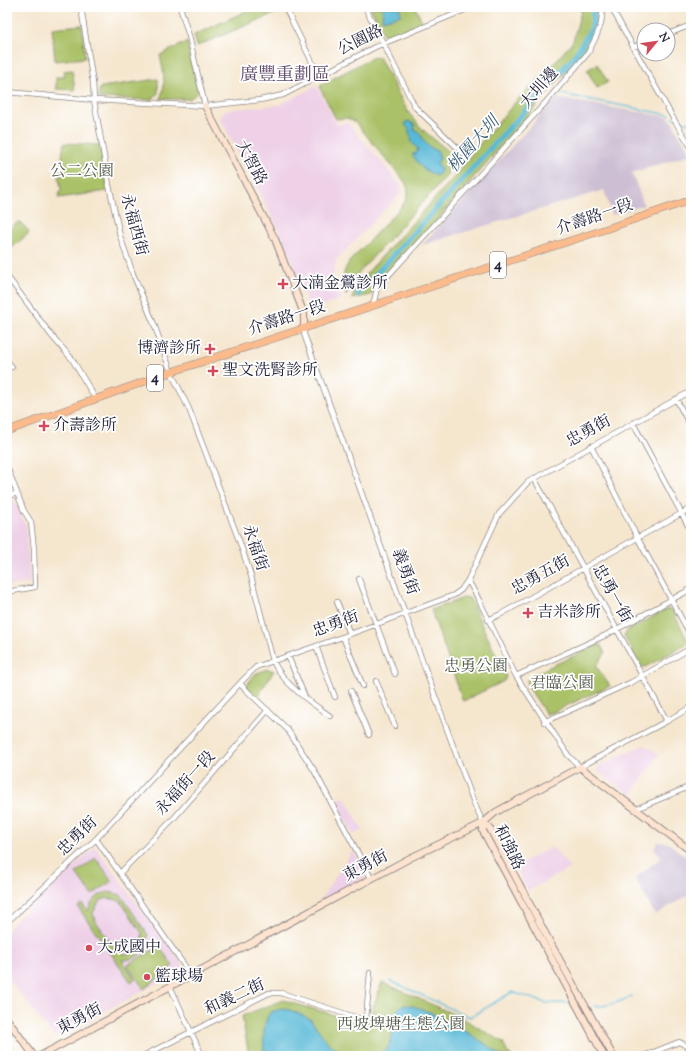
<svg xmlns="http://www.w3.org/2000/svg" width="698" height="1063" viewBox="0 0 698 1063" font-family="'Sorts Mill Goudy','Noto Serif TC',serif">
<style>
.built{fill:#eed0e7}
.industrial{fill:#ccbed3}
.green{fill:#aac167;stroke:#667251;fill-rule:evenodd}
.water{fill:#59b9d7;stroke:#3e6e89}
.lines{fill:none;stroke-linecap:round;stroke-linejoin:round}
.stream{stroke:#59b9d7;stroke-width:1.5}
.canal{stroke:#59b9d7;stroke-width:5.5}
.street-casing{stroke:#8c8484;stroke-width:6}
.secondary-casing{stroke:#8c8484;stroke-width:8}
.primary-casing{stroke:#8c8484;stroke-width:8}
.street{stroke:#fff;stroke-width:4.5}
.secondary{stroke:#fde4d1;stroke-width:6}
.primary{stroke:#fbbb8d;stroke-width:7}
.poi-dot{fill:#d1495b;stroke:#fff;stroke-width:1.5}
.labels{text-anchor:middle;dominant-baseline:central;stroke-width:3.5;stroke-linejoin:round;paint-order:stroke}
.shield{fill:#fff;stroke:#646476;stroke-width:1}
.shield-label{font-size:15px;font-weight:bold;fill:#22223b}
.street-label{font-size:16px;fill:#22223b;stroke:#fff}
.park-label{font-size:16px;fill:#525a4a;stroke:#fff}
.poi-label{font-size:16px;fill:#22223b;stroke:#fff;text-anchor:start}
.water-label{font-size:17px;font-style:italic;fill:#385e79;stroke:#fff}
.quarter-label{font-size:18px;fill:#5f4a6d;stroke:#fff}
</style>
<rect width="100%" height="100%" fill="#fff"/>
<filter id="ink" filterUnits="userSpaceOnUse"><feTurbulence type="fractalNoise" baseFrequency=".025" numOctaves="2"/><feDisplacementMap in="SourceGraphic" scale="8" xChannelSelector="R" yChannelSelector="G"/><feConvolveMatrix kernelMatrix="1 2 1 2 8 2 1 2 1" color-interpolation-filters="sRGB"/></filter>
<filter id="wash" filterUnits="userSpaceOnUse"><feTurbulence type="fractalNoise" baseFrequency=".012" numOctaves="4" result="noise"/><feDisplacementMap in="SourceGraphic" scale="16" xChannelSelector="R" yChannelSelector="G"/><feGaussianBlur stdDeviation="0.9" result="paint"/><feColorMatrix in="noise" values="0 0 0 0 0 0 0 0 0 0 0 0 0 0 0 0 0 1.4 0 .05"/><feComposite in="paint" operator="in"/></filter>
<g filter="url(#wash)">
<rect width="100%" height="100%" fill="#f5e6ce"/>
<path class="built" d="M317 86 337 125 347 122 402 187 401 193 336 260 333 279 340 299 310 311 285 242 220 118 225 110 279 105Z
M14 499 26 527 30 583 7 586V502Z
M644 745 659 754 631 795 597 771 599 766Z
M344 797 363 830 353 835 335 802Z
M95 847 185 968 55 1038 7 977V929Z
M552 847 570 868 528 891 515 866Z
M353 850 367 876 320 900 326 891Z"/>
<path class="industrial" d="M556 98 669 117 691 154 632 173 644 205 612 215 604 190 422 245Z
M658 842 668 843 691 860V893L655 915 635 878 662 857 654 849Z"/>
<path class="green" d="M255 7H281L283 10 197 46 194 35Z
M370 7H415L423 23 385 38Z
M582 7H599L597 26 586 49 371 295 352 299 357 284 457 174 477 147 519 98 549 69 573 41Z
M82 25 85 58 55 61 52 28Z
M187 42 198 92 190 99H160C167 83 163 71 160 55Z
M379 57 408 112 423 130 453 155 454 162 444 179 353 279 346 296C343 282 341 275 349 262L402 206C410 195 410 189 402 178L355 122 347 118 336 119 320 88 321 85 371 58Z
M597 64 608 82 597 88 587 70Z
M72 70 75 90 56 89V77H64V71Z
M158 79V93L152 100 99 98V91L101 87Z
M64 143 100 145 108 191 58 198 61 189 59 178Z
M19 221 30 232 13 247 7 240V232Z
M466 597 470 599 506 677 504 681 463 701 431 610Z
M667 609 672 610 688 641 687 644 645 667 641 666 624 636 627 631Z
M600 644 605 653 596 666 610 686 561 708 552 713V712L546 714 527 685V680L547 668Z
M268 669 274 671 256 698 245 687 255 674Z
M96 858 112 881 92 895 76 873Z
M109 892 121 895 148 935C144 951 140 960 122 960L135 979 131 982 78 907 82 904 88 911C92 900 98 894 109 892ZM107 898 117 900 121 902 142 933V943L140 948 134 953 125 954 115 949 95 920 93 913 97 905 100 901Z
M159 946 173 966 144 989 127 965Z
M382 982 464 1019 503 1042 507 1052 512 1056H249L242 1016 283 1000 367 1025Z"/>
<path class="water" d="M383 7H399L401 15 382 20Z
M409 121 415 125 414 130 418 131 427 145 438 152 440 159 437 163 441 169 440 173 436 176C421 167 422 170 412 154H415L418 150 416 147 411 142C413 138 408 135 409 129L405 125 406 122Z
M404 1005C424 1004 486 1042 501 1056H381C386 1050 391 1044 392 1036 394 1025 391 1009 404 1005Z
M284 1009 290 1010 310 1019 329 1044 335 1048 355 1056H264C264 1045 262 1020 271 1012 275 1010 279 1010 284 1009Z"/>
<g class="lines">
<path class="stream" d="M543 90 546 91
M556 93 670 115
M673 117 691 124
M390 981C417 992 442 1006 470 1017L484 1009 512 992 546 1003H569
M595 1006C608 1007 620 1002 632 996"/>
<path class="canal" d="M358 294 574 57 592 28 594 7"/>
</g>
</g>
<g filter="url(#ink)">
<g class="lines">
<g class="street-casing">
<path id="street" d="M81 7 93 83 94 100 109 185 120 236 133 274 154 324 171 372 189 409 240 543 251 576 273 661C284 685 309 701 330 716
M180 7 189 36 205 106
M285 7 319 76
M365 7 415 107 467 157
M611 7 673 118 691 147
M668 34 691 25
M633 47 644 43
M7 92 94 100 205 106 260 100 283 95 375 47 472 7
M7 157H9
M7 276 51 335 72 359 95 398
M373 306 377 288 546 102 588 53 596 37 601 24 603 7
M304 329V334L448 732 474 803 483 823
M7 361 12 367
M676 399 691 427
M633 423 691 531
M591 446 637 537 691 636
M7 467 24 511 31 522 34 549 35 587 7 592
M534 478 667 721
M7 497 17 493
M359 579 395 674
M468 580 479 600 516 676 568 755 580 767 667 721 691 707
M337 602 350 634
M488 620 501 614 691 508
M343 637 363 686
M316 646 335 697
M288 656 305 697
M516 676 606 635 691 589
M376 681 395 726
M240 684 287 729 314 770 371 878
M351 691 369 735
M544 722 632 682 691 648
M636 809 691 786
M96 839 191 975
M120 873 175 817 268 710
M7 922 96 839 243 680 256 667 345 636 454 595 461 590 468 580 499 514 528 482 691 391
M170 986 202 1056
M143 1056 269 993H281L361 1019H366L370 973
M644 1056 679 1042 691 1048"/>
</g>
<g class="secondary-casing">
<path id="secondary" d="M205 106 275 239 304 314V329
M483 823 489 827 552 946 613 1056
M483 823V831L604 1056
M7 1019 34 1056
M40 1056 410 858 483 823 496 812 580 767 691 851"/>
</g>
<g class="primary-casing">
<path id="primary" d="M7 431 171 372 597 232 691 200"/>
</g>
<use href="#street" class="street"/>
<use href="#secondary" class="secondary"/>
<use href="#primary" class="primary"/>
</g>
</g>
<g class="poi-dot">
<path d="M281 278h4v4h4v4h-4v4h-4v-4h-4v-4h4z"/>
<path d="M208 343h4v4h4v4h-4v4h-4v-4h-4v-4h4z"/>
<path d="M211 365h4v4h4v4h-4v4h-4v-4h-4v-4h4z"/>
<path d="M42 420h4v4h4v4h-4v4h-4v-4h-4v-4h4z"/>
<path d="M526 607h4v4h4v4h-4v4h-4v-4h-4v-4h4z"/>
<circle cx="89" cy="948" r="4"/>
<circle cx="147" cy="977" r="4"/>
</g>
<g class="labels">
<g class="shield">
<rect x="490" y="252" width="16" height="26" rx="3"/>
<rect x="147" y="365" width="16" height="26" rx="3"/>
</g>
<g class="shield-label">
<text x="498" y="265">4</text>
<text x="155" y="378">4</text>
</g>
<g class="street-label">
<text transform="translate(361 41) rotate(-26)">公園路</text>
<text transform="translate(540 89) rotate(-49)">大圳邊</text>
<text transform="translate(250 163) rotate(62)">大智路</text>
<text transform="translate(595 218) rotate(-19)">介壽路一段</text>
<text transform="translate(133 225) rotate(75)">永福西街</text>
<text transform="translate(287 319) rotate(-18)">介壽路一段</text>
<text transform="translate(589 432) rotate(-29)">忠勇街</text>
<text transform="translate(254 548) rotate(71)">永福街</text>
<text transform="translate(404 572) rotate(70)">義勇街</text>
<text transform="translate(541 576) rotate(-29)">忠勇五街</text>
<text transform="translate(611 594) rotate(61)">忠勇一街</text>
<text transform="translate(336 625) rotate(-20)">忠勇街</text>
<text transform="translate(186 784) rotate(-48)">永福街一段</text>
<text transform="translate(78 837) rotate(-44)">忠勇街</text>
<text transform="translate(508 848) rotate(64)">和強路</text>
<text transform="translate(366 867) rotate(-28)">東勇街</text>
<text transform="translate(235 998) rotate(-25)">和義二街</text>
<text transform="translate(80 1020) rotate(-28)">東勇街</text>
</g>
<g class="park-label">
<text x="82" y="172">公二公園</text>
<text x="476" y="667">忠勇公園</text>
<text x="562" y="684">君臨公園</text>
<text x="401" y="1025">西坡埤塘生態公園</text>
</g>
<g class="poi-label">
<text x="292" y="284">大湳金鶯診所</text>
<text x="201" y="349" text-anchor="end">博濟診所</text>
<text x="222" y="371">聖文洗腎診所</text>
<text x="53" y="426">介壽診所</text>
<text x="537" y="613">吉米診所</text>
<text x="97" y="948">大成國中</text>
<text x="155" y="977">籃球場</text>
</g>
<g class="water-label">
<text transform="translate(474 145) rotate(-48)">桃園大圳</text>
</g>
<g class="quarter-label">
<text x="285" y="76">廣豐重劃區</text>
</g>
</g>
<rect width="698" height="1063" fill="none" stroke="#fff" stroke-width="24"/>
<g transform="translate(656 42) rotate(61)"><circle r="19" fill="#ffffff" stroke="#a7a7b1"/>
<path d="M0-3L7 15L0 10L-7 15Z" fill="#d1495b"/>
<text y="-6" font-size="11" font-weight="bold" text-anchor="middle" fill="#22223b">N</text>
</g>
</svg>
